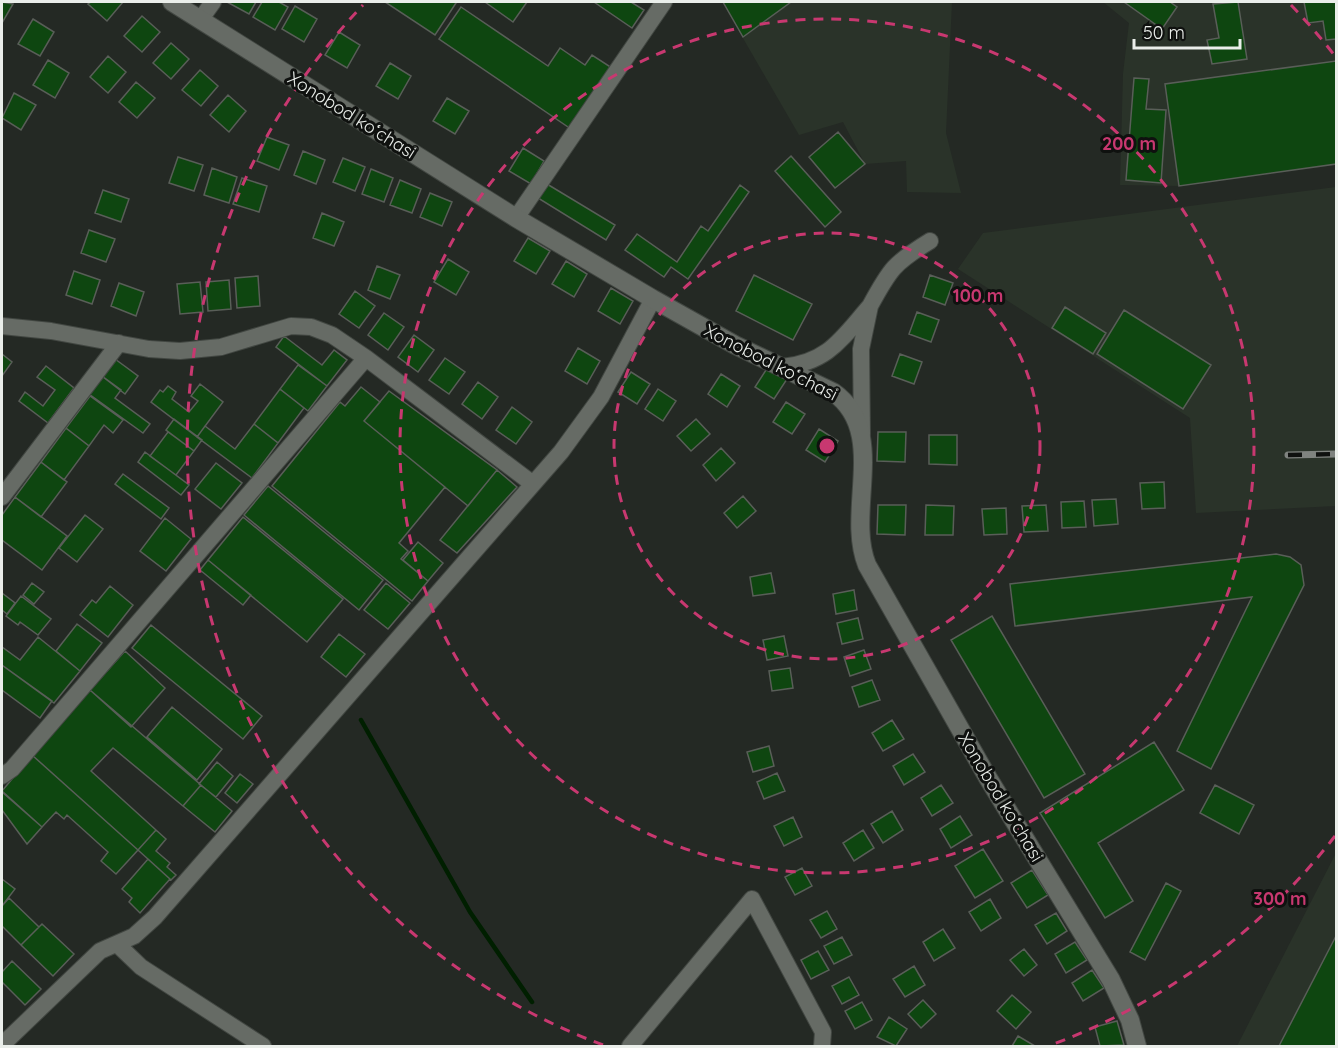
<svg xmlns="http://www.w3.org/2000/svg" width="1338" height="1048" viewBox="0 0 1338 1048" font-family="Quicksand,sans-serif">
<style>
.built{fill:#2a3329}
.lines{fill:none;stroke-linecap:round;stroke-linejoin:round}
.stream{stroke:#001f00;stroke-width:4.5}
.building{fill:#0e4610;stroke:#595e58;stroke-width:1.5}
.minor-casing{stroke:#424742;stroke-width:18}
.secondary-casing{stroke:#424742;stroke-width:20}
.minor{stroke:#666b65;stroke-width:16}
.secondary{stroke:#666b65;stroke-width:18}
.rail-casing{stroke:#7f837f;stroke-width:7}
.rail{stroke:#0f110f;stroke-width:4.5;stroke-dasharray:14;stroke-linecap:butt}
.ring{fill:none;stroke:#c83870;stroke-width:3;stroke-dasharray:10 8}
.labels{text-anchor:middle;dominant-baseline:central;stroke-width:6;stroke-linejoin:round;paint-order:stroke}
.street-label{font-size:18px;fill:#eaeeea;stroke:#0f110f}
.centre{fill:#c83870;stroke:#0f110f;stroke-width:3}
.ring-label{font-size:18px;text-anchor:middle;font-weight:bold;fill:#c83870;stroke:#0f110f;stroke-width:6;stroke-linejoin:round;paint-order:stroke}
</style>
<rect width="100%" height="100%" fill="#242924"/>
<path class="built" d="M722 2H952L946 133 961 193 907 192 906 161 865 164 843 122 799 135Z
M1103 2H1336V164L1179 186 1120 185 1123 74 1129 23Z
M1336 187V506L1196 513 1190 418 958 269 983 233Z
M1336 853V1046H1237Z"/>
<g class="lines">
<path class="stream" d="M361 720 470 912 532 1002"/>
</g>
<path class="building" d="M2 2 13 4 2 23Z
M91 2H123L107 21 88 4Z
M227 2H256L249 14Z
M262 2H279L288 7 275 30 253 17Z
M385 2H454L456 3 435 35Z
M485 2H527L513 22Z
M594 2H631L644 10 632 28Z
M723 2H791L743 37Z
M1124 2H1170L1177 7 1162 29Z
M1238 2 1247 59 1212 64 1207 40 1219 38 1213 4Z
M1304 2H1336V39L1326 40 1323 21 1308 23Z
M295 6 317 19 304 42 282 29Z
M461 7 548 66 560 48 585 65 592 55 612 68 571 129 439 39Z
M142 16 160 32 142 52 124 36Z
M33 19 54 32 40 56 18 44Z
M339 32 360 45 347 68 325 55Z
M171 43 189 59 171 79 153 63Z
M108 56 126 72 108 93 90 77Z
M48 60 69 73 55 98 33 85Z
M1336 61V164L1179 186 1165 84Z
M390 63 411 76 398 99 376 86Z
M200 70 218 86 201 106 182 90Z
M1134 78 1149 79 1146 109 1166 110 1161 183 1126 180Z
M136 82 155 98 137 118 119 102Z
M14 93 36 105 21 130 2 118Z
M228 95 246 111 229 132 210 115Z
M447 98 469 111 455 134 433 121Z
M838 132 865 164 835 188 809 157Z
M267 137 289 145 279 170 257 161Z
M523 148 544 161 531 184 509 171Z
M303 151 325 160 316 184 294 175Z
M791 156 841 212 825 227 775 171Z
M178 157 203 165 194 191 169 183Z
M343 158 365 167 355 191 333 182Z
M212 168 237 177 229 203 204 195Z
M371 169 393 178 384 202 362 194Z
M242 178 267 186 259 212 233 204Z
M400 180 421 189 412 213 390 205Z
M547 184 615 225 606 240 538 198Z
M740 185 749 192 688 279 671 267 664 277 625 250 637 234 677 262 701 226 708 231Z
M103 190 129 199 121 222 95 213Z
M430 193 452 202 442 226 420 217Z
M322 213 344 222 334 246 313 238Z
M89 230 115 239 106 262 81 253Z
M528 238 550 251 536 274 514 261Z
M448 259 469 272 456 295 434 282Z
M566 261 587 274 574 297 552 284Z
M377 266 400 275 390 299 368 290Z
M74 271 100 280 92 304 66 295Z
M754 275 812 304 793 340 736 311Z
M930 275 953 283 945 305 923 297Z
M258 276 260 306 237 308 235 278Z
M229 280 231 309 208 311 206 282Z
M200 282 203 312 180 314 177 284Z
M119 283 144 292 136 316 111 306Z
M611 288 633 301 620 324 598 311Z
M355 291 375 306 359 328 339 314Z
M1065 307 1106 333 1093 354 1052 328Z
M1124 310 1211 365 1183 409 1097 354Z
M917 312 939 320 931 342 909 334Z
M384 313 404 327 388 350 368 335Z
M414 335 434 350 418 372 398 357Z
M284 336 322 365 334 350 347 360 327 386 276 347Z
M578 348 600 361 587 384 565 371Z
M2 354 12 362 2 376Z
M900 354 922 362 914 384 892 376Z
M445 358 465 372 449 394 429 380Z
M115 359 138 376 125 394 102 376Z
M298 365 327 386 308 411 280 389Z
M46 366 74 388 48 423 19 401 25 392 43 406 55 390 37 377Z
M768 367 787 379 774 399 755 387Z
M631 372 650 384 637 404 618 392Z
M721 374 740 386 727 407 708 394Z
M102 376 121 390 115 398 150 424 143 433 89 394Z
M478 382 498 397 482 419 462 404Z
M200 384 223 402 197 437 151 402 160 390 163 392 168 386 176 392 172 399 189 412 198 401 191 396Z
M361 387 380 402 364 421 445 487 399 543 408 551 401 559 428 581 412 601 272 486 340 402 345 406Z
M280 389 304 408 278 443 254 424Z
M658 389 676 401 663 421 645 409Z
M389 391 497 470 468 506 364 421Z
M90 396 123 420 113 433 104 425 89 446 66 428Z
M786 402 805 414 792 434 773 422Z
M512 407 532 422 516 444 496 430Z
M174 419 202 440 194 451 166 430Z
M696 419 710 434 691 451 677 436Z
M254 424 278 443 252 478 197 437 205 426 235 449Z
M66 428 89 446 64 480 41 462Z
M819 429 838 441 825 462 806 450Z
M168 432 194 451 176 475 150 456Z
M878 432H906L905 462 877 461Z
M929 435H957V465L929 464Z
M721 448 735 463 716 481 703 465Z
M145 452 189 485 181 495 138 462Z
M41 462 67 482 41 517 15 497Z
M216 463 242 483 221 509 195 489Z
M497 470 517 487 457 553 440 540Z
M123 474 169 508 161 519 115 484Z
M1164 482 1165 508 1142 509 1140 483Z
M268 486 383 580 359 610 244 515Z
M743 496 756 511 737 528 724 513Z
M15 497 67 536 42 570 2 540V515Z
M1116 499 1118 524 1094 526 1092 500Z
M1084 501 1086 527 1062 528 1061 502Z
M878 505H906L905 535 877 534Z
M926 505 954 506 953 535H925Z
M1046 505 1048 531 1024 532 1022 506Z
M1006 508 1007 534 984 535 982 509Z
M85 515 103 529 77 562 59 548Z
M243 517 343 599 307 642 208 560Z
M165 518 191 539 166 571 140 551Z
M418 542 443 563 428 581 403 560Z
M1276 554 1290 557 1301 565 1304 585 1211 769 1177 751 1252 597 1015 626 1010 584Z
M208 560 251 595 243 605 200 570Z
M771 573 775 593 753 596 750 577Z
M32 583 44 592 34 604 23 595Z
M386 583 410 603 388 629 364 610Z
M110 586 133 605 108 637 80 615 92 600 96 603Z
M854 590 857 610 836 614 833 594Z
M2 593 15 603 7 614 2 610Z
M21 596 51 619 38 635 20 622 18 625 6 616Z
M992 616 1085 774 1044 798 951 640Z
M858 618 863 639 842 644 837 623Z
M77 624 102 643 80 671 56 651Z
M151 625 262 716 243 739 132 648Z
M339 634 365 654 346 677 321 657Z
M784 636 788 656 767 660 763 640Z
M38 637 80 671 54 703 2 665V647L20 660Z
M864 650 871 669 850 676 844 657Z
M125 651 165 688 131 727 90 690Z
M2 665 52 701 40 718 2 690Z
M790 668 793 688 772 691 769 671Z
M872 680 880 700 859 707 852 687Z
M90 690 201 785 183 806 113 748 91 771 156 830 138 850 32 755Z
M172 707 222 749 197 780 147 737Z
M892 720 904 739 883 751 872 733Z
M1154 742 1184 790 1098 843 1133 901 1105 918 1040 813Z
M769 746 774 766 753 772 747 752Z
M913 754 925 772 904 785 893 766Z
M32 755 138 850 116 874 101 861 108 852 67 815 64 819 56 812 42 827 2 791Z
M217 762 233 776 216 797 199 784Z
M777 773 785 791 764 799 757 782Z
M240 774 253 784 237 803 225 793Z
M201 785 232 811 215 832 183 806Z
M941 785 953 803 932 816 921 798Z
M1215 785 1254 805 1239 834 1200 813Z
M2 792 42 827 27 844 2 810Z
M892 811 903 830 883 843 871 824Z
M960 816 972 835 951 848 940 829Z
M793 817 802 837 784 846 774 826Z
M156 830 166 839 156 851 170 863 167 867 176 875 171 880 138 850Z
M863 830 874 848 854 861 843 843Z
M983 849 1003 881 975 898 955 866Z
M148 859 170 879 140 913 129 902 132 898 122 889Z
M802 868 812 886 795 895 785 877Z
M1032 870 1048 895 1027 908 1011 883Z
M2 879 15 889 2 906Z
M1166 883 1181 891 1145 960 1130 952Z
M9 898 39 927 21 945 2 926V906Z
M990 899 1001 918 981 931 969 912Z
M827 911 837 929 821 938 810 920Z
M1056 913 1067 931 1047 944 1035 925Z
M42 924 74 954 53 976 21 945Z
M943 929 955 948 934 961 923 942Z
M1336 936V1046H1279Z
M842 937 852 955 834 964 824 946Z
M1075 942 1087 960 1066 973 1055 954Z
M1024 949 1037 965 1024 976 1010 960Z
M818 951 829 970 811 979 801 960Z
M12 961 41 989 25 1005 2 982V972Z
M914 966 925 985 905 997 893 979Z
M1092 970 1104 988 1083 1001 1072 983Z
M849 977 859 995 842 1004 832 986Z
M1012 995 1031 1012 1016 1029 997 1011Z
M923 1000 936 1014 921 1028 908 1014Z
M862 1002 872 1020 855 1029 845 1011Z
M889 1017 907 1029 896 1046 877 1037Z
M1117 1021 1124 1045 1100 1046 1095 1027Z
M1018 1036 1035 1046H1012Z"/>
<g class="lines">
<g class="minor-casing">
<path id="minor" d="M200 20 213 2
M516 218 664 2
M870 306C890 269 894 263 930 241
M2 326 51 331 149 349 180 351 221 347 291 326 311 327 332 335 366 358 533 484
M782 367C828 363 842 338 870 306L861 349 862 434
M2 497 119 343
M2 776 12 769 366 358
M117 944 141 967 263 1046
M2 1045 100 951 134 936 155 917 561 452 601 397 653 299
M630 1046 752 899 823 1032 822 1046"/>
</g>
<g class="secondary-casing">
<path id="secondary" d="M172 2 516 218 653 299 735 345 833 392C889 431 845 511 867 565L988 778 1111 980 1130 1020 1137 1046"/>
</g>
<use href="#minor" class="minor"/>
<use href="#secondary" class="secondary"/>
<g class="rail-casing">
<path id="rail" d="M1288 455 1336 454"/>
</g>
<use href="#rail" class="rail"/>
</g>
<g class="ring">
<circle cx="827" cy="446" r="213"/>
<circle cx="827" cy="446" r="427"/>
<path d="M1335 836A640 640 0 0 1 1051 1045M603 1045A640 640 0 0 1 363 5M1291 5A640 640 0 0 1 1335 56"/>
</g>
<g class="labels">
<g class="street-label">
<text transform="translate(352 115) rotate(32)">Xonobod koʻchasi</text>
<text transform="translate(771 362) rotate(27)">Xonobod koʻchasi</text>
<text transform="translate(1001 797) rotate(59)">Xonobod koʻchasi</text>
</g>
</g>
<circle cx="827" cy="446" r="9" class="centre"/>
<g class="ring-label">
<text x="1129" y="150">200 m</text>
<text x="978" y="302">100 m</text>
<text x="1280" y="905">300 m</text>
</g>
<rect width="1338" height="1048" fill="none" stroke="#eaeeea" stroke-width="6"/>
<path d="M1134 39v9h106v-9" fill="none" stroke="#eaeeea" stroke-width="3"/>
<text x="1143" y="39" font-size="18" fill="#eaeeea" stroke="#0f110f" stroke-width="4.5" paint-order="stroke">50 m</text>
</svg>
